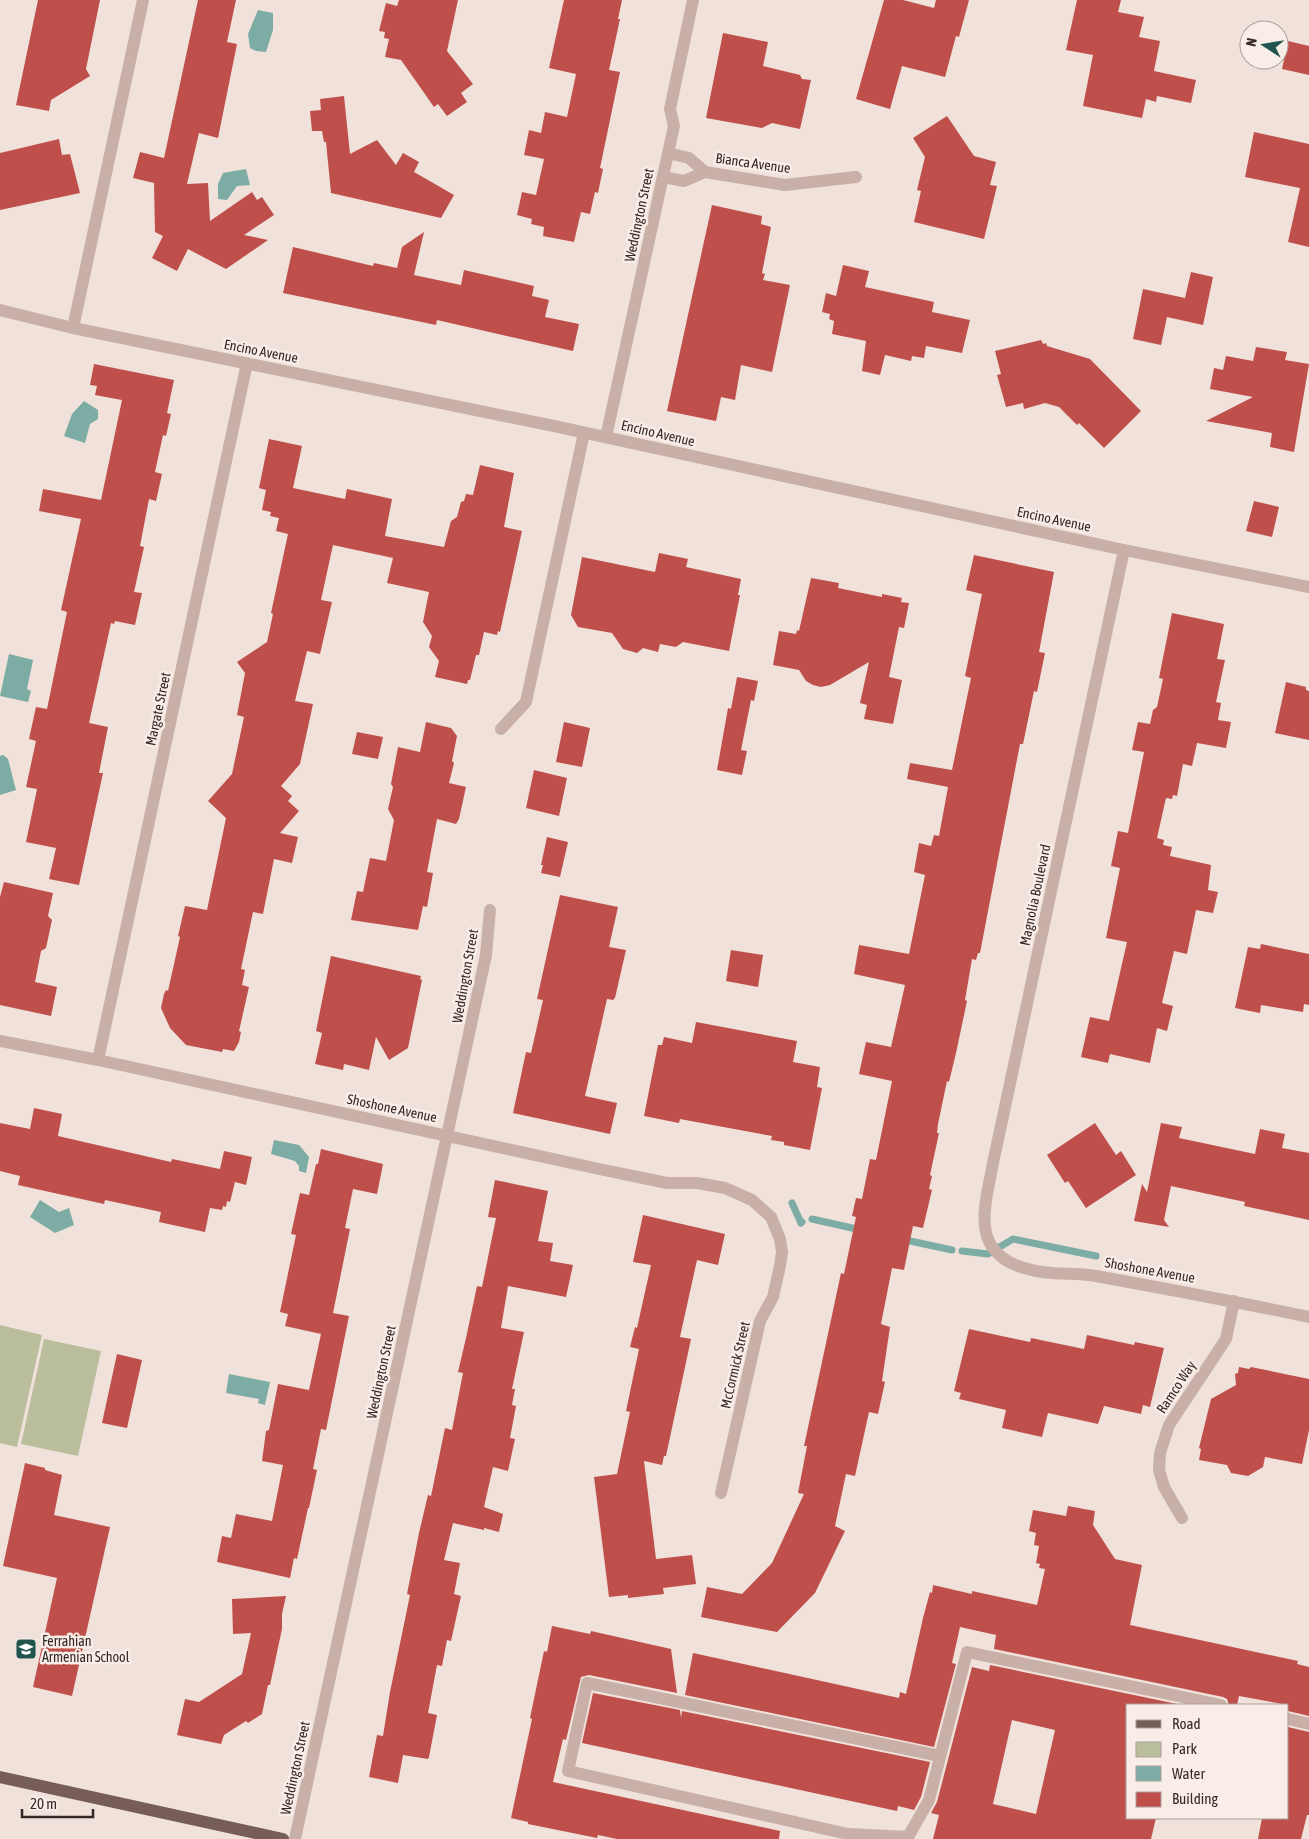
<svg xmlns="http://www.w3.org/2000/svg" width="1309" height="1839" viewBox="0 0 1309 1839" font-family="'Asap Condensed',sans-serif">
<style>
.green{fill:#babe9c}
.water{fill:#7caca4}
.lines{fill:none;stroke-linecap:round;stroke-linejoin:round}
.stream{stroke:#7caca4;stroke-width:7}
.building{fill:#bf4f4b;fill-rule:evenodd}
.minor{stroke:#c8b0a8;stroke-width:12}
.major{stroke:#765d5a;stroke-width:12}
.labels{text-anchor:middle;dominant-baseline:central;stroke-width:5;stroke-linejoin:round;paint-order:stroke}
.street-label{font-size:14px;fill:#352928;stroke:#f8ede7}
.poi-label{font-size:14px;fill:#352928;stroke:#f8ede7;text-anchor:start}
</style>
<rect width="100%" height="100%" fill="#f0e2db"/>
<path class="green" d="M0 1325 42 1335 17 1447 0 1443Z
M44 1339 101 1351 78 1456 21 1444Z"/>
<path class="water" d="M258 10 273 13V30L266 52 256 51 250 48 248 34Z
M246 169 250 185 237 186 227 200 218 199V184L223 173Z
M84 401 98 410V419L90 424 85 443 64 436 72 414Z
M9 654 33 660 27 689 31 691 28 702 0 696Z
M3 755 8 759 16 790 0 795V756Z
M274 1140 299 1145 309 1157 306 1173 299 1171V1166L295 1161 271 1154Z
M40 1200 59 1212 69 1208 74 1225 55 1233 30 1217Z
M229 1374 270 1382 265 1405 258 1403 259 1399 226 1393Z"/>
<g class="lines">
<path class="stream" d="M792 1203 801 1223 802 1222
M812 1219 861 1230
M901 1239 952 1250
M962 1251 988 1254 1013 1239 1096 1256"/>
</g>
<path class="building" d="M38 0H100L86 69 90 76 51 100 49 111 16 105Z
M198 0H236L227 42 237 44 218 138 199 133 187 184 208 183 210 221 252 192 257 200 262 197 274 215 244 235 268 240 226 269 188 249 177 271 152 258 163 236 155 232 154 183 133 178 140 152 164 158Z
M399 0H458L447 51 473 84 461 93 467 102 447 116 438 104 434 107 401 60 385 57 389 39 384 38 385 32 379 31 386 3 397 6Z
M564 0H622L618 19H620L609 70 620 72 600 168 603 169 598 193 595 192 590 214 581 212 574 242 543 236 544 227 531 224 532 219 517 215 522 192 536 195 544 159 524 155 529 130 541 133 545 112 567 117 576 74 549 68Z
M884 0H903L934 8 936 0H969L959 37 956 36 945 77 902 66 890 109 856 99Z
M1077 0H1121L1118 12 1144 17 1139 37 1160 41 1154 71 1196 80 1191 103 1157 96 1156 102 1146 99 1142 118 1083 106 1093 55 1066 50Z
M723 33 768 42 763 66 800 75 802 79 811 80 800 129 772 123 762 128 706 118Z
M1288 41 1309 46V75L1282 69Z
M344 96 350 154 377 140 396 165 403 153 419 162 414 172 454 195 441 218 331 193 326 142H324L322 131H312L310 111 321 110 320 99Z
M947 116 974 156 996 162 990 185 997 186 984 239 914 222 921 191 917 190 925 157 913 138Z
M1254 132 1309 144V247L1288 242 1300 188 1245 177Z
M59 139 62 155 70 154 80 193 0 210V153Z
M712 205 762 216 761 224 771 227 762 273 765 274 763 280 790 285 772 372 741 365 735 400 721 397 716 421 667 411Z
M424 232 414 275 461 285 464 270 534 286 532 296 549 300 545 317 579 324 573 351 437 320 436 325 283 293 293 247 373 266 374 263 397 268 402 247Z
M843 265 869 271 865 287 934 302 932 312 970 320 962 353 926 346 924 358 912 356 911 361 885 355 880 375 862 371 866 341 832 334 834 321 829 319 830 314 822 312 826 293 836 296Z
M1191 272 1213 277 1203 325 1167 317 1161 345 1133 339 1143 289 1185 298Z
M1041 340 1043 344 1046 343 1047 346 1090 359 1141 411 1104 448 1079 423 1077 425 1059 407 1045 403 1024 409 1023 403 1006 407 997 375 1001 374 995 351Z
M1256 347 1287 352 1285 360 1309 364 1294 452 1270 447 1272 433 1206 421 1253 397 1210 389 1214 368 1223 370 1226 356 1253 361Z
M94 364 174 380 167 413 171 414 166 436 163 435 155 472 162 474 156 501 149 499 140 546 144 547 134 592 142 593 135 625 115 621 114 624 111 623 89 723 108 727 99 773H103L79 885 49 879 56 848 26 842 37 789 26 787 36 741 29 739 36 707 47 709 67 612 61 610 81 519 39 511 43 489 101 500 122 400 95 395 97 386 90 385Z
M269 439 302 446 293 488 345 499 347 489 392 499 385 536 444 547 451 521 457 517 461 502 464 501 466 494 473 495 480 465 514 473 504 527 522 531 500 632 498 631 497 635 484 632 479 655H476L470 680H468L467 684 435 677 439 661 429 647 432 636 423 622 429 592 387 583 393 558 333 545 321 600 332 602 320 654 307 651 295 701 313 704 300 764 281 786 292 796 288 801 299 811 280 833 298 837 292 863 274 859 263 914 253 912 241 969 245 970 242 985 249 987 239 1031 241 1032 239 1042 234 1051 223 1049 222 1052 186 1045 170 1028 161 1008 164 994 166 990 168 991 180 937 178 936 185 906 207 910 226 818 208 801 232 774 244 717 237 715 245 673 237 662 267 642 273 614 271 613 288 534 276 531 279 518 270 516 271 512 262 510 266 490 259 488Z
M1254 501 1279 507 1272 537 1246 531Z
M659 553 688 559 686 567 741 579 738 595H740L729 651 683 642 676 647 660 644 658 652 643 648 637 653 623 649 612 633 578 627 571 615 582 557 655 572Z
M974 555 1054 572 1039 652 1045 653 1037 692 1034 691 1023 744H1020L980 953H978L976 960 972 959 965 1000 967 1001 956 1053 949 1082 947 1081 938 1124 937 1133H939L930 1175 932 1176 929 1189 932 1190 923 1228 913 1226 904 1270 892 1268 881 1324 890 1327 882 1381 885 1382 878 1414 869 1412 855 1476 846 1474 835 1526 845 1531 815 1593 777 1632 701 1617 707 1587 742 1594 772 1563 804 1494 798 1493 807 1446H804L841 1273 844 1274 856 1217 852 1216 856 1198 862 1199 870 1159 876 1160 892 1081 859 1074 866 1042 891 1047 905 985 854 974 859 945 909 954 925 875 914 872 919 843 931 846 934 835 939 836 948 787 907 779 910 763 952 770 971 678 965 676 982 594 966 590Z
M811 578 839 583 838 588 882 597V594L902 598 901 602 909 603 904 628 899 627 889 677 902 680 893 724 864 719 867 705 860 703 869 662 830 685 821 687 813 685 806 681 799 670 773 665 779 631 796 634 797 630 799 631Z
M1172 613 1224 624 1217 659 1225 660 1216 702 1221 703 1218 720 1231 722 1226 748 1197 743 1192 766 1183 764 1177 796 1173 795 1172 799 1166 798 1157 838 1164 840 1163 845 1172 847 1170 856 1211 865 1208 890 1218 892 1213 913 1196 910 1187 954 1174 951 1162 1003 1173 1006 1167 1031 1157 1028 1150 1063 1110 1054 1108 1063 1081 1057 1090 1017 1109 1021 1127 942 1106 938 1120 868 1111 866 1118 831 1128 833 1144 752 1132 750 1138 722 1150 724 1153 710 1157 707 1163 679 1159 678Z
M737 677 758 681 754 701 751 700 741 750 747 751 742 775 717 770 728 708 731 709Z
M1286 682 1306 687V690L1309 691V740L1275 733Z
M426 722 451 728 457 736 452 761 454 763 449 783 466 787 459 819 456 824 437 819 427 872 433 873 427 907 423 906 418 930 351 920 357 891 363 892 370 858 386 861 394 820 388 809 393 787 391 784 398 747 420 752Z
M564 722 590 728 582 767 556 762Z
M357 732 383 737 378 759 352 754Z
M534 770 567 778 559 816 526 808Z
M547 837 568 842 560 877 541 873 543 865H541Z
M4 882 53 893 48 916 52 920 46 948 41 951 35 982 57 987 51 1016 0 1005V897Z
M560 895 618 907 609 947 626 950 615 998 613 1000 607 999 585 1096 617 1103 610 1134 513 1113 526 1052 531 1053 543 1000 537 999Z
M1261 944 1309 954V1005L1304 1004 1303 1012 1261 1005 1260 1013 1235 1008 1248 947 1260 949Z
M731 950 763 955 758 987 726 981Z
M331 956 421 976 420 979 422 980 408 1048 389 1060 376 1037 369 1070 344 1064 343 1070 315 1064 322 1033 316 1031Z
M696 1022 797 1041 793 1062 820 1067 817 1087 822 1088 810 1150 784 1145V1142L771 1140 772 1136 680 1119 679 1123 644 1116 658 1045H662L664 1037 692 1043Z
M34 1108 62 1114 58 1136 171 1162 172 1159 220 1169 224 1151 252 1157 246 1185 235 1182 230 1202 227 1201 226 1207 223 1206 222 1210 210 1208 205 1232 159 1222 161 1212 105 1200 104 1204 18 1185 20 1176 0 1171V1123L30 1129Z
M1095 1123 1116 1155 1121 1151 1136 1175 1086 1208 1068 1181 1065 1183 1047 1155Z
M1161 1123 1182 1127 1179 1138 1255 1154 1260 1129 1285 1134 1282 1148 1309 1153V1220L1244 1206 1245 1202 1171 1186 1164 1220 1169 1227 1134 1221 1142 1184 1147 1192Z
M321 1149 383 1164 377 1194 353 1189 345 1228 350 1229 333 1313 349 1316 326 1430 321 1429 313 1469 317 1470 309 1508H308L297 1559 294 1558 290 1578 217 1562 222 1536 231 1538 236 1514 272 1521 283 1465 262 1461 266 1431 269 1430 278 1384 309 1390 321 1334 285 1326 288 1314 280 1312 296 1235 291 1234 300 1193 309 1195 316 1164H318Z
M495 1180 548 1191 538 1241 553 1243 550 1261 573 1265 566 1297 508 1286 501 1328 524 1332 512 1389H515L512 1405 516 1406 510 1438 515 1439 508 1471 493 1467 484 1507 503 1514 499 1532 484 1528V1530L453 1523 444 1560 460 1563 454 1594 461 1596 451 1641 447 1640 442 1666 437 1665 428 1713 437 1715 429 1757 428 1759 403 1755 398 1783 369 1777 377 1735 383 1736 390 1692 410 1595 407 1594 419 1533 428 1495 431 1496 445 1428 452 1430 463 1373 458 1372 466 1338 477 1286 482 1287 496 1218 488 1217Z
M643 1215 725 1234 718 1265 697 1260 680 1337 691 1339 666 1456H664L662 1465 644 1461 656 1559 692 1555 696 1584 663 1588 664 1594 628 1598V1595L609 1597 594 1477 617 1474 630 1412 626 1411 639 1349 630 1347 635 1327 637 1328 651 1265 633 1262Z
M969 1329 1030 1342 1031 1338 1084 1349 1087 1335 1134 1345 1135 1342 1164 1348 1150 1407 1143 1405 1141 1414 1104 1406 1098 1424 1048 1413 1042 1437 1002 1428 1006 1410 959 1399 961 1393 954 1391Z
M117 1354 142 1360 127 1428 102 1423Z
M1239 1367 1249 1369 1251 1367 1309 1379V1430L1302 1464 1265 1457 1263 1467 1248 1476 1231 1473 1227 1465 1199 1460 1201 1449 1199 1448 1211 1399 1236 1385 1235 1374 1238 1373Z
M25 1463 45 1468V1470L62 1475 54 1515 110 1527 72 1696 33 1687 57 1578 3 1566Z
M1068 1506 1095 1511 1093 1525 1115 1559 1142 1565 1130 1625 1298 1661 1297 1664 1309 1667V1716L1288 1711V1705L1239 1696 1237 1705H1229L1227 1699 1223 1697 994 1649 996 1635 960 1627 952 1663 956 1664 934 1747 685 1695 693 1653 899 1698 900 1692 906 1694 923 1618 930 1592 932 1593 933 1585 972 1594V1591L1037 1605 1045 1569 1039 1568 1040 1564 1036 1563 1039 1546 1034 1545 1036 1533 1029 1531 1033 1510 1066 1516Z
M286 1596 282 1614V1629L270 1685H268L262 1714 248 1723 246 1721 224 1735 221 1744 177 1735 185 1699 199 1702 242 1674 251 1633 233 1634 232 1599Z
M552 1626 590 1634 591 1631 671 1649 677 1693 589 1675 581 1677 566 1740 563 1739 553 1782 780 1831 779 1839H617L598 1835 597 1838 528 1824V1822L511 1818 532 1719 530 1718 544 1651 547 1652Z
M990 1665 1182 1705H1128V1818H1156L1151 1839H933L939 1815 931 1813 937 1802 972 1667 989 1671ZM1012 1720 1055 1730 1036 1814 993 1804Z
M593 1693 680 1710 681 1718 682 1711 930 1762 921 1797 914 1810 898 1806 897 1811 582 1743Z
M1288 1727 1309 1732V1815H1307L1301 1839H1258L1262 1818H1288Z"/>
<g class="lines">
<path class="minor" d="M668 153 689 158 705 172 785 185 856 177
M663 177 684 181 705 172
M0 310 73 328 554 426 1124 550 1309 587
M73 328 143 0
M606 437 674 126 670 109 693 0
M1124 550 993 1163C989 1187 976 1227 993 1248 1001 1259 1015 1266 1028 1269 1050 1276 1073 1272 1096 1276 1167 1289 1238 1302 1309 1317
M501 729 526 702 584 433
M0 1041 98 1060 599 1169 667 1183H697L725 1188 752 1200 771 1217 780 1239 782 1252 780 1266 773 1297 760 1321 721 1493
M98 1060 247 363
M1182 1518 1164 1487 1159 1470 1160 1453 1169 1425 1226 1339 1234 1301
M1288 1719 1309 1724
M848 1834 568 1771 587 1683 940 1756
M295 1839 486 955 490 910
M847 1839 848 1834 908 1837 929 1800 967 1652 1221 1705"/>
<path class="major" d="M0 1777 283 1839"/>
</g>
<defs>
<g id="school-square" transform="scale(1.125)"><rect x="-9" y="-9" width="18" height="18" rx="4" fill="#20544d" stroke="#f8ede7"/><path d="M0-5L7-2L0 1L-7-2ZM-4 1L0 2.5L4 1V4Q0 6-4 4Z" fill="#fff"/></g>
</defs>
<g fill-rule="evenodd">
<use href="#school-square" x="26" y="1649"/>
</g>
<g class="labels">
<g class="street-label">
<text transform="translate(753 163) rotate(8)">Bianca Avenue</text>
<text transform="translate(639 215) rotate(-78)">Weddington Street</text>
<text transform="translate(261 351) rotate(11)">Encino Avenue</text>
<text transform="translate(658 433) rotate(13)">Encino Avenue</text>
<text transform="translate(1054 519) rotate(12)">Encino Avenue</text>
<text transform="translate(158 709) rotate(-78)">Margate Street</text>
<text transform="translate(1035 895) rotate(-78)">Magnolia Boulevard</text>
<text transform="translate(465 976) rotate(-80)">Weddington Street</text>
<text transform="translate(392 1108) rotate(12)">Shoshone Avenue</text>
<text transform="translate(1150 1270) rotate(10)">Shoshone Avenue</text>
<text transform="translate(735 1365) rotate(-77)">McCormick Street</text>
<text transform="translate(381 1372) rotate(-78)">Weddington Street</text>
<text transform="translate(1176 1387) rotate(-57)">Ramco Way</text>
<text transform="translate(295 1768) rotate(-78)">Weddington Street</text>
</g>
<g class="poi-label">
<text x="42" y="1641">Ferrahian<tspan x="42" dy="16">Armenian School</tspan></text>
</g>
</g>
<rect x="1126" y="1704" width="162" height="115" fill="#f8ede7" stroke="#aa9f9b"/>
<rect x="1136" y="1720" width="25" height="8" fill="#765d5a" stroke="#aa9f9b"/>
<text x="1172" y="1729" font-size="15" fill="#352928">Road</text>
<rect x="1136" y="1742" width="25" height="15" fill="#babe9c" stroke="#aa9f9b"/>
<text x="1172" y="1754" font-size="15" fill="#352928">Park</text>
<rect x="1136" y="1766" width="25" height="15" fill="#7caca4" stroke="#aa9f9b"/>
<text x="1172" y="1779" font-size="15" fill="#352928">Water</text>
<rect x="1136" y="1792" width="25" height="15" fill="#bf4f4b" stroke="#aa9f9b"/>
<text x="1172" y="1804" font-size="15" fill="#352928">Building</text>
<g transform="translate(1264 45) rotate(282)"><circle r="24" fill="#f8ede7" stroke="#aa9f9b"/>
<path d="M0-4L9 19L0 12L-9 19Z" fill="#20544d"/>
<text y="-8" font-size="14" font-weight="bold" text-anchor="middle" fill="#352928">N</text>
</g>
<path d="M22 1809v8h71v-8" fill="none" stroke="#352928" stroke-width="2.5"/>
<text x="30" y="1809" font-size="15" fill="#352928" stroke="#f8ede7" stroke-width="4" paint-order="stroke">20 m</text>
</svg>
